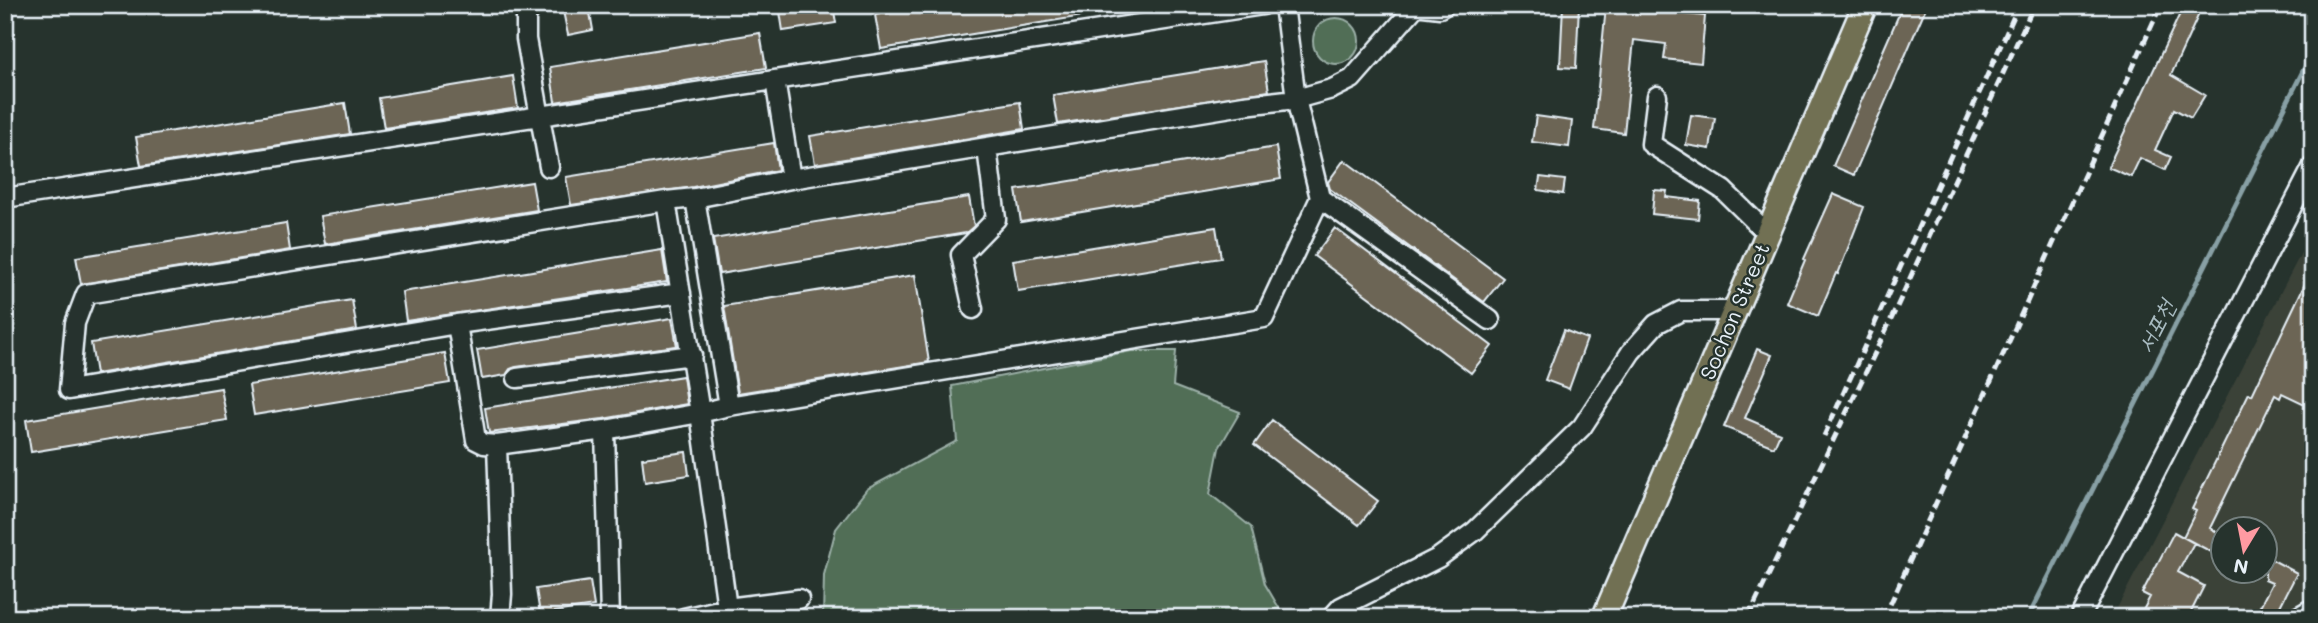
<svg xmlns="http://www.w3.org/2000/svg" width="2318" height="623" viewBox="0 0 2318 623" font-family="Mali,'Poor Story',sans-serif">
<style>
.built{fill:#3b4239;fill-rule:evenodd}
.green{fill:#516e57;stroke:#9cb0a8;stroke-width:2}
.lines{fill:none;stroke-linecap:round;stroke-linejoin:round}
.stream{stroke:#88a0a5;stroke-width:5}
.building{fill:#6c6554;stroke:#e8f1f8;stroke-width:2}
.minor-casing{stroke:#e8f1f8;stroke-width:23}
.major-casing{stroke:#e8f1f8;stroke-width:28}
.minor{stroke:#26332d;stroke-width:18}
.major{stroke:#716f52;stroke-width:23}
.rail{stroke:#e8f1f8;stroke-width:5;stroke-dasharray:10 5;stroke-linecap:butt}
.labels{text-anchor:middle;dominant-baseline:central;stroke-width:5;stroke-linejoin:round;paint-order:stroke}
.street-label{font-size:21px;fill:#e8f1f8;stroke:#26332d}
.water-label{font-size:23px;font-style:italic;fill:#a8bbc1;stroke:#26332d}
</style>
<rect width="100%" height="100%" fill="#26332d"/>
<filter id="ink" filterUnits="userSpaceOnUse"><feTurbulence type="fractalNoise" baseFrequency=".0143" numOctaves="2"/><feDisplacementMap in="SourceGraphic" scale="14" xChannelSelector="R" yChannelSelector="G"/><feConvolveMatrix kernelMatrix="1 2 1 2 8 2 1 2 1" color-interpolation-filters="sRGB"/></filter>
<g filter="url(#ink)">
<path class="built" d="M2313 230V618H2112ZM2224 528H2266V570H2224Z"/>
<path class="green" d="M1313 41a23 23 0 1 1 46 0a23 23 0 1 1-46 0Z
M1131 351H1176L1173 386 1240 412 1219 448 1210 494 1251 527 1265 584 1285 618H823L824 575 836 529 867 489 957 441 952 386Z"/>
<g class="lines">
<path class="stream" d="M2028 618 2313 51"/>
</g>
<path class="building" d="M779 5H833L836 23 783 31Z
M934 5H1101V13L881 49 875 15Z
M1563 5H1579L1576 68 1560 67Z
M1903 5H1927L1854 175 1833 166Z
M2184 5H2203L2171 75 2205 95 2191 118 2174 109 2155 150 2171 157 2165 170 2140 158 2131 177 2108 167Z
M1606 6 1705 16 1701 63 1664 59 1666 44 1634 40 1624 133 1594 129Z
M589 7 593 30 568 35 563 11Z
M760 33 766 68 555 102 550 67Z
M1264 61 1269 91 1058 124 1053 95Z
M513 76 518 108 384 128 379 98Z
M1020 102 1024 129 815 164 810 136Z
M345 103 350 134 141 166 136 137Z
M1691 115 1715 118 1710 149 1686 145Z
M1536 116 1572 121 1569 147 1532 142Z
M774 143 778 170 693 187 571 205 566 177Z
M1276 147 1281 179 1021 222 1016 190Z
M1344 160 1503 278 1484 302 1330 189 1328 182Z
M1540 177 1565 180 1563 194 1538 190Z
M532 182 537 210 325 244 320 216Z
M1654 190 1667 191 1666 197 1700 201 1698 219 1652 214Z
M1833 194 1864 207 1838 274 1836 273 1818 316 1787 303 1805 260 1804 259Z
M969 197 974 226 966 233 719 274 713 239Z
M286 223 290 250 81 284 76 257Z
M1216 227 1221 258 1018 291 1013 260Z
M1335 228 1492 346 1471 373 1314 256Z
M662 250 667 282 406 321 402 292Z
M2313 267V408L2282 393 2280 398 2275 395 2210 528 2223 535V558L2183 537 2196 511 2192 509 2249 393 2252 395Z
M915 275 929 362 738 393 724 306Z
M352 300 357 330 96 374 91 343Z
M672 318 677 346 516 367 510 369 506 375 482 379 477 350Z
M1564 330 1587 339 1569 389 1545 380Z
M1757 349 1772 355 1745 418 1780 433 1774 447 1724 427Z
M445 353 450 383 254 415 249 385Z
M683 376 687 404 603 419 489 433 485 408Z
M221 388 227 420 31 452 26 420Z
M1272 420 1378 501 1359 525 1254 445Z
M686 452 689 475 645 482 642 458Z
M2174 532 2194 543 2178 572 2204 586 2188 618H2139L2150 597 2142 593Z
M2265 556 2297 573 2274 618H2254L2272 583 2265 580Z
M590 581 594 606 540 614 536 589Z"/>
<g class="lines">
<g class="minor-casing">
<path id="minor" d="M533 5 526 16V39L549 167
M1415 5 1440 8 1445 5
M775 80 791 179
M1657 96 1651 144 1723 190 1768 234
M5 198 1263 5
M695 198 791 179 1244 105 1296 99 1284 5
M1320 198 1490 320
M666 201 86 294 75 323 69 390 457 324 681 293
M973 309 961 255 996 219 987 148
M457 324 476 440 484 444 497 445
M517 378 692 355
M605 430 610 618
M727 608 700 413 729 406 1264 318 1320 198 1296 99 1332 89 1352 79 1416 6
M500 618 502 594 497 445 605 430 700 413 666 201 695 198 729 406
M684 618 727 608 799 599
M1331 618 1341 607 1438 558 1475 531 1582 427 1631 352 1656 324 1681 311H1733
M2080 618 2313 166
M2296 618 2313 608"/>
</g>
<g class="major-casing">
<path id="major" d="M1604 618 1865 5"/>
</g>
<use href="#minor" class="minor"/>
<use href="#major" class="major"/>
<path class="rail" d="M1824 436 2019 5
M1748 618 1896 309 2034 5
M1884 618 2161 5
M2305 618 2313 585"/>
</g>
</g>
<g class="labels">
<g class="street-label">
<text transform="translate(1734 311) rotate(-67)">Sochon Street</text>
</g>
<g class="water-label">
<text transform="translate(2155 326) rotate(-63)">서포천</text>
</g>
</g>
<rect width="2318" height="623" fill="none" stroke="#26332d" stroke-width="28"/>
<rect x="14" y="14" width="2290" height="595" fill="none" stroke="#e8f1f8" stroke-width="2.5" filter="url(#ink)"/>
<g transform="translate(2244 550) rotate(190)"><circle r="33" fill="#26332d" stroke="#747f7e" stroke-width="2"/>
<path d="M0-5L12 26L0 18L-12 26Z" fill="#ff9aa2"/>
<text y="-10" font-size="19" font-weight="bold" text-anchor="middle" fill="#e8f1f8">N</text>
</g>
</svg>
